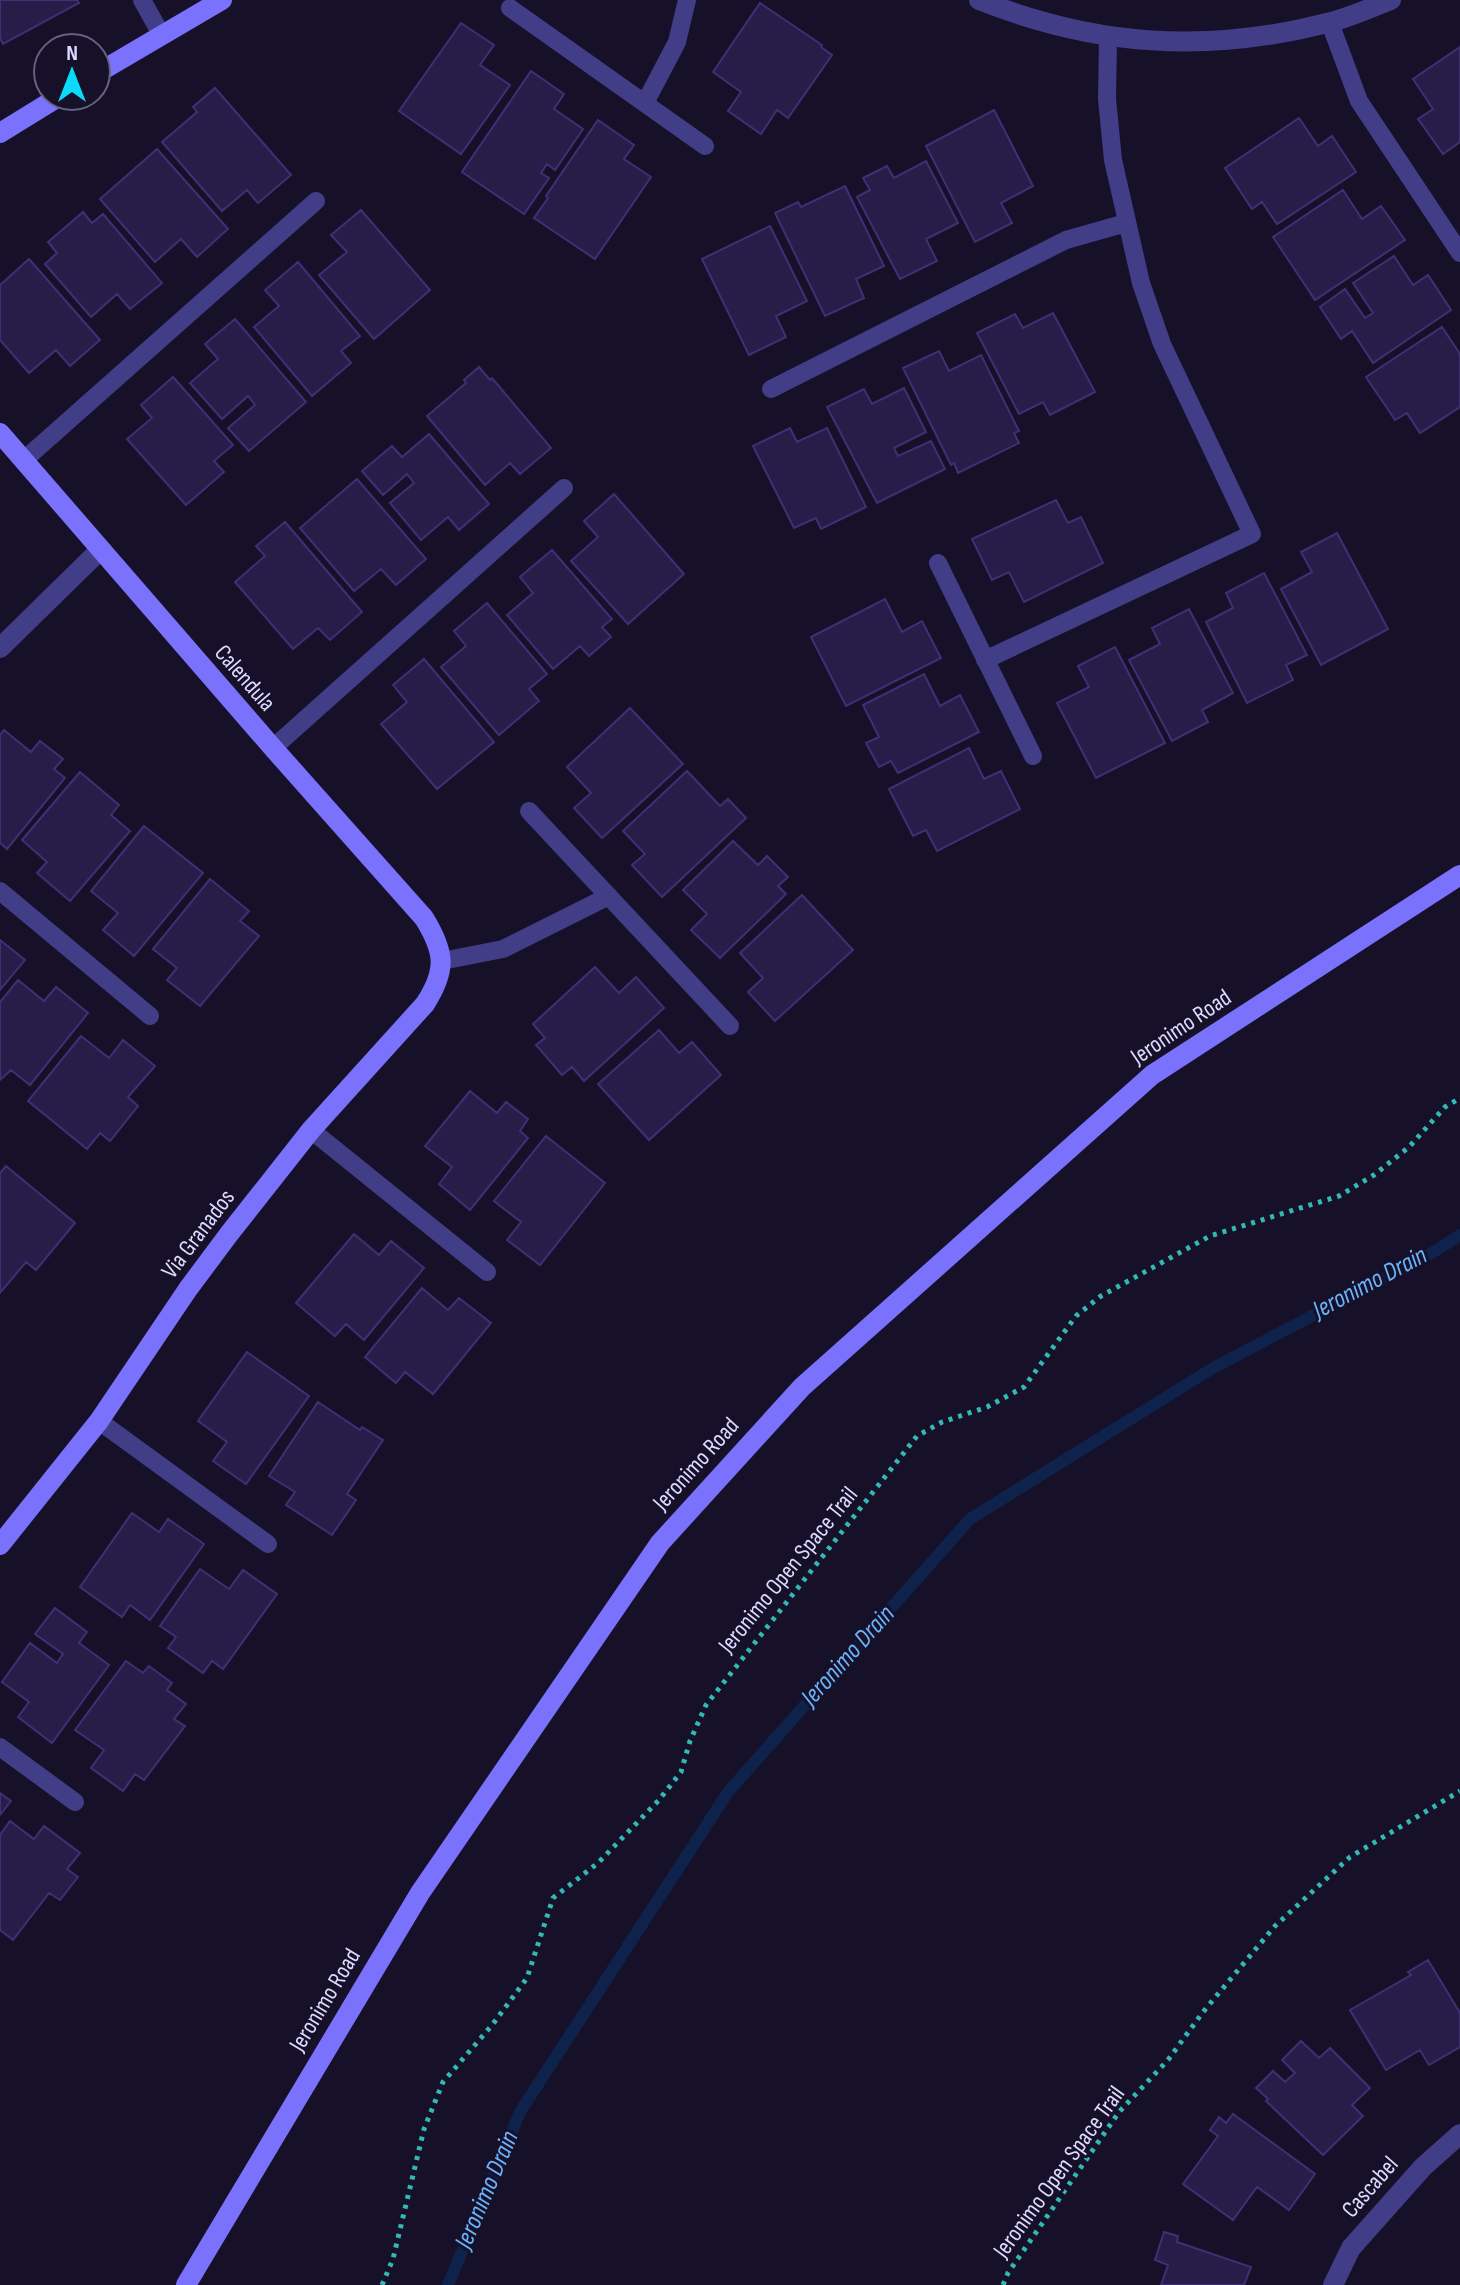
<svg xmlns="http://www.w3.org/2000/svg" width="1460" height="2285" viewBox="0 0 1460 2285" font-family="'Sofia Sans Condensed',sans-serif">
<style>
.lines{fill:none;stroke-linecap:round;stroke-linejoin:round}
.stream{stroke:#0e224b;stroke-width:12}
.building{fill:#271d49;stroke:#402f75;stroke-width:2}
.path{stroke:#32b9b5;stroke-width:5;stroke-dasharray:4 6;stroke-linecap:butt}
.lane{stroke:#423d87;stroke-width:18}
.street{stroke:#423d87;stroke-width:20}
.secondary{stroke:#7a72fc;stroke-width:20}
.labels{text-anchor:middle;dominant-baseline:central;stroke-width:6;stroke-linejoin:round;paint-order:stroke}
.street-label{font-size:24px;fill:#ded9fe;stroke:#161129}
.water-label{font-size:26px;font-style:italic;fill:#69b3fc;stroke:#161129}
</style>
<rect width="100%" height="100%" fill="#161129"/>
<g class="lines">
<path class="stream" d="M448 2285 520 2112 728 1792 970 1519 1213 1368 1432 1253 1460 1235"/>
</g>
<path class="building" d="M0 0H77L79 3 3 44 0 38Z
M760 3 822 45 821 47 832 55 788 118 777 110 761 134 728 111 741 92 713 72Z
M461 23 494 45 480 65 510 85 461 154 399 111Z
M1460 47V142L1443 154 1418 119 1433 109 1413 79Z
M531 71 564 94 554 109 583 129 555 170 547 164 541 173 549 178 524 214 462 172Z
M215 88 291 175 258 203 247 190 222 211 162 142 197 112 193 107Z
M994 110 1033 186 1001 203 1012 223 975 242 926 146Z
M1299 118 1318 146 1332 136 1356 172 1277 224 1262 202 1252 209 1225 168Z
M598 120 634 145 624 159 651 177 595 259 534 218 548 198 546 196Z
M157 149 228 229 197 257 181 239 155 262 100 199Z
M926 161 958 223 926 239 937 261 900 279 857 197 870 190 863 178 887 166 894 178Z
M845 186 884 266 856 279 864 298 825 316 775 213 798 202 801 207Z
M1343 190 1362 219 1381 206 1405 240 1315 300 1273 237Z
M361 210 430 290 374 339 319 275 347 252 331 235Z
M83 212 92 223 103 214 162 283 130 309 117 294 91 317 45 264 57 253 48 242Z
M770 226 807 301 776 316 786 337 749 355 702 259Z
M1394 256 1413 285 1428 275 1451 310 1373 363 1352 331 1341 339 1320 307 1345 289 1365 318 1373 313 1353 283Z
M29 259 100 340 70 366 56 350 29 373 0 340V285Z
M298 262 360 336 341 351 351 363 312 396 254 327 279 306 265 290Z
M1053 313 1095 392 1050 415 1043 402 1019 414 977 333 1015 314 1023 328Z
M235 319 306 402 249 451 228 428 255 405 248 396 222 419 190 383 218 359 205 344Z
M1442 327 1460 354V407L1420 433 1407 413 1395 420 1366 377Z
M939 351 949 371 981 355 1019 431 1014 433 1019 443 958 473 954 463 951 465 903 368Z
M479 367 490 380 492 378 551 448 520 474 510 463 485 485 427 416 466 383 464 380Z
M173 377 233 445 214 461 224 472 186 505 127 439 152 418 141 405Z
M904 388 926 432 894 448 898 456 931 441 945 469 877 503 827 407 864 389 872 404Z
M790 428 797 442 827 428 866 507 821 529 816 518 794 528 753 446Z
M429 434 489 504 459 530 448 517 421 540 390 503 414 483 407 474 383 495 362 471 392 446 402 457Z
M357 479 426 559 396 585 381 569 354 591 300 528Z
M614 494 684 574 628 624 571 561 598 537 584 521Z
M1056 500 1068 523 1081 517 1103 563 1024 602 1009 572 992 580 972 539Z
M285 522 362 612 330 640 318 628 293 649 235 582 265 556 256 546Z
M1337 533 1388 629 1321 665 1281 589 1312 572 1301 552Z
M552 550 612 619 602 627 611 637 589 656 580 646 553 669 507 615 533 593 520 577Z
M1264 573 1307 655 1286 665 1293 680 1247 703 1206 622 1233 608 1226 593Z
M885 599 902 632 922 621 941 658 846 706 811 637Z
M487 603 547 674 529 689 539 701 499 735 441 667 466 646 454 631Z
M1189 609 1233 693 1202 710 1208 722 1172 741 1129 660 1160 644 1152 628Z
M1115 647 1165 743 1096 778 1057 703 1089 687 1078 666Z
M424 659 494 742 437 789 381 724 407 702 393 685Z
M924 674 940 706 960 695 979 732 898 773 891 761 879 767 866 743 879 737 863 705Z
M630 708 683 764 602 838 574 808 591 793 567 767Z
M4 730 31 752 40 741 63 759 54 769 65 778 7 849 0 843V735Z
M969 748 984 779 1001 771 1020 809 937 851 926 830 913 836 889 789Z
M687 771 720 806 728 799 746 818 662 897 632 865 645 854 623 831Z
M80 772 119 805 111 815 130 831 70 901 37 873 47 862 22 840Z
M144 826 203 873 134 956 103 930 118 913 91 891Z
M733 841 758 865 767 856 788 877 778 886 786 894 720 958 691 930 707 914 683 890Z
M210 879 249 911 240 921 259 936 200 1006 167 980 177 968 153 949Z
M802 895 853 950 775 1021 748 992 763 978 740 953Z
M0 940 25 960 0 990Z
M595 967 619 993 636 977 664 1008 584 1081 572 1067 562 1075 536 1045 545 1038 533 1024Z
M18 980 44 1001 56 987 88 1013 30 1085 11 1070 0 1080V1002Z
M659 1030 679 1053 692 1042 721 1075 649 1140 598 1084Z
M81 1036 109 1058 123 1040 155 1066 128 1097 138 1106 110 1141 100 1133 87 1149 28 1101Z
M470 1091 497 1113 506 1102 528 1119 520 1131 528 1138 470 1210 439 1184 452 1167 425 1146Z
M546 1136 605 1183 540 1265 507 1240 521 1222 494 1201Z
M6 1166 75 1223 36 1270 26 1262 0 1293V1173Z
M354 1234 379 1255 391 1241 424 1268 364 1340 346 1324 335 1336 296 1303Z
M422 1288 448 1310 459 1298 491 1323 433 1394 405 1372 396 1383 365 1357Z
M247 1352 309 1396 246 1484 213 1461 227 1442 198 1421Z
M318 1402 360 1430 362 1427 383 1440 347 1494 356 1500 332 1535 286 1505 295 1492 269 1476Z
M132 1513 159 1532 168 1519 204 1544 150 1620 130 1605 122 1617 80 1587Z
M200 1569 229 1589 243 1570 277 1594 223 1669 212 1661 203 1673 168 1648 176 1637 160 1626Z
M55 1608 87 1632 79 1643 109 1665 52 1743 18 1717 29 1702 2 1682 30 1643 57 1663 63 1654 35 1634Z
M126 1661 143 1673 149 1666 172 1683 167 1690 186 1704 174 1719 185 1726 144 1780 135 1774 123 1791 91 1768 104 1750 75 1730Z
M0 1793 11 1801 0 1815Z
M10 1821 34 1839 44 1826 80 1853 67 1869 78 1877 60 1900 49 1893 13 1940 0 1930V1835Z
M1428 1960 1460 2013V2047L1429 2065 1420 2050 1386 2070 1350 2010 1411 1975 1408 1972Z
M1301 2041 1319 2058 1330 2048 1370 2088 1352 2105 1363 2116 1323 2155 1266 2101 1268 2099 1256 2088 1273 2071 1285 2082 1295 2073 1282 2060Z
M1233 2114 1315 2174 1289 2210 1257 2187 1233 2220 1183 2184 1218 2136 1210 2130 1219 2117 1226 2123Z
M1164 2232 1178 2236 1177 2242 1251 2267 1244 2285H1161L1168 2265 1155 2260Z"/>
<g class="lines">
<path class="path" d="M382 2285 393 2259 424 2129 443 2082 493 2024 527 1978 553 1898 598 1863 659 1800 681 1772 690 1741 706 1705 917 1436 942 1422 987 1407 1024 1387 1076 1316 1101 1296 1210 1236 1339 1196 1374 1175 1409 1147 1445 1107 1460 1098
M1003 2285 1008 2273 1119 2112 1168 2060 1203 2012 1275 1926 1350 1857 1460 1791"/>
<path class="lane" d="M142 0 161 34
M510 8 705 146
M1330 23 1359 101 1460 253
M645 103 677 42 687 0
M771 389 1066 240 1126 223
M24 460 316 201
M938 563 1033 756
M985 660 1252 534 1162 344 1141 283 1113 160 1107 99 1108 38
M273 748 564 488
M529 811 730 1026
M0 891 150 1016
M442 961 503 949 609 896
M311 1130 487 1272
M99 1421 268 1544
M0 1747 75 1802"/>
<path class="street" d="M979 0C1095 46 1206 54 1327 23 1349 18 1370 8 1391 0
M0 648 100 550
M1333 2285 1351 2248 1423 2167 1460 2134"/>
<path class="secondary" d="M96 74 222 0
M0 133 60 96
M0 433 273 748 424 918C445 952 447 970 425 1004L311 1130 229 1234 188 1289 99 1421 0 1545
M186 2285 420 1893 660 1543 802 1387 1152 1075 1460 875"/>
</g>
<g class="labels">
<g class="street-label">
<text transform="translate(245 678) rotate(49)">Calendula</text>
<text transform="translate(1181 1027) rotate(-34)">Jeronimo Road</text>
<text transform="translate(198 1234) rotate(-53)">Via Granados</text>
<text transform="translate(696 1464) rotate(-48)">Jeronimo Road</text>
<text transform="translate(788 1570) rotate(-51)">Jeronimo Open Space Trail</text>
<text transform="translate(325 2000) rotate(-59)">Jeronimo Road</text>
<text transform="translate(1059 2172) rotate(-54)">Jeronimo Open Space Trail</text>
<text transform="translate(1370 2187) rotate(-49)">Cascabel</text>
</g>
<g class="water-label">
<text transform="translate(1370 1283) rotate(-28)">Jeronimo Drain</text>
<text transform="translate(848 1656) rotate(-48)">Jeronimo Drain</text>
<text transform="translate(487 2190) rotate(-67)">Jeronimo Drain</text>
</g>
</g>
<g transform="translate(72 72)"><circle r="38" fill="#161129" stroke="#66617e" stroke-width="2"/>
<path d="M0-6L14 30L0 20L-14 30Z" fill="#09dafa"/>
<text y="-12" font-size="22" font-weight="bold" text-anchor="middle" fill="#ded9fe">N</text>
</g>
</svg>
